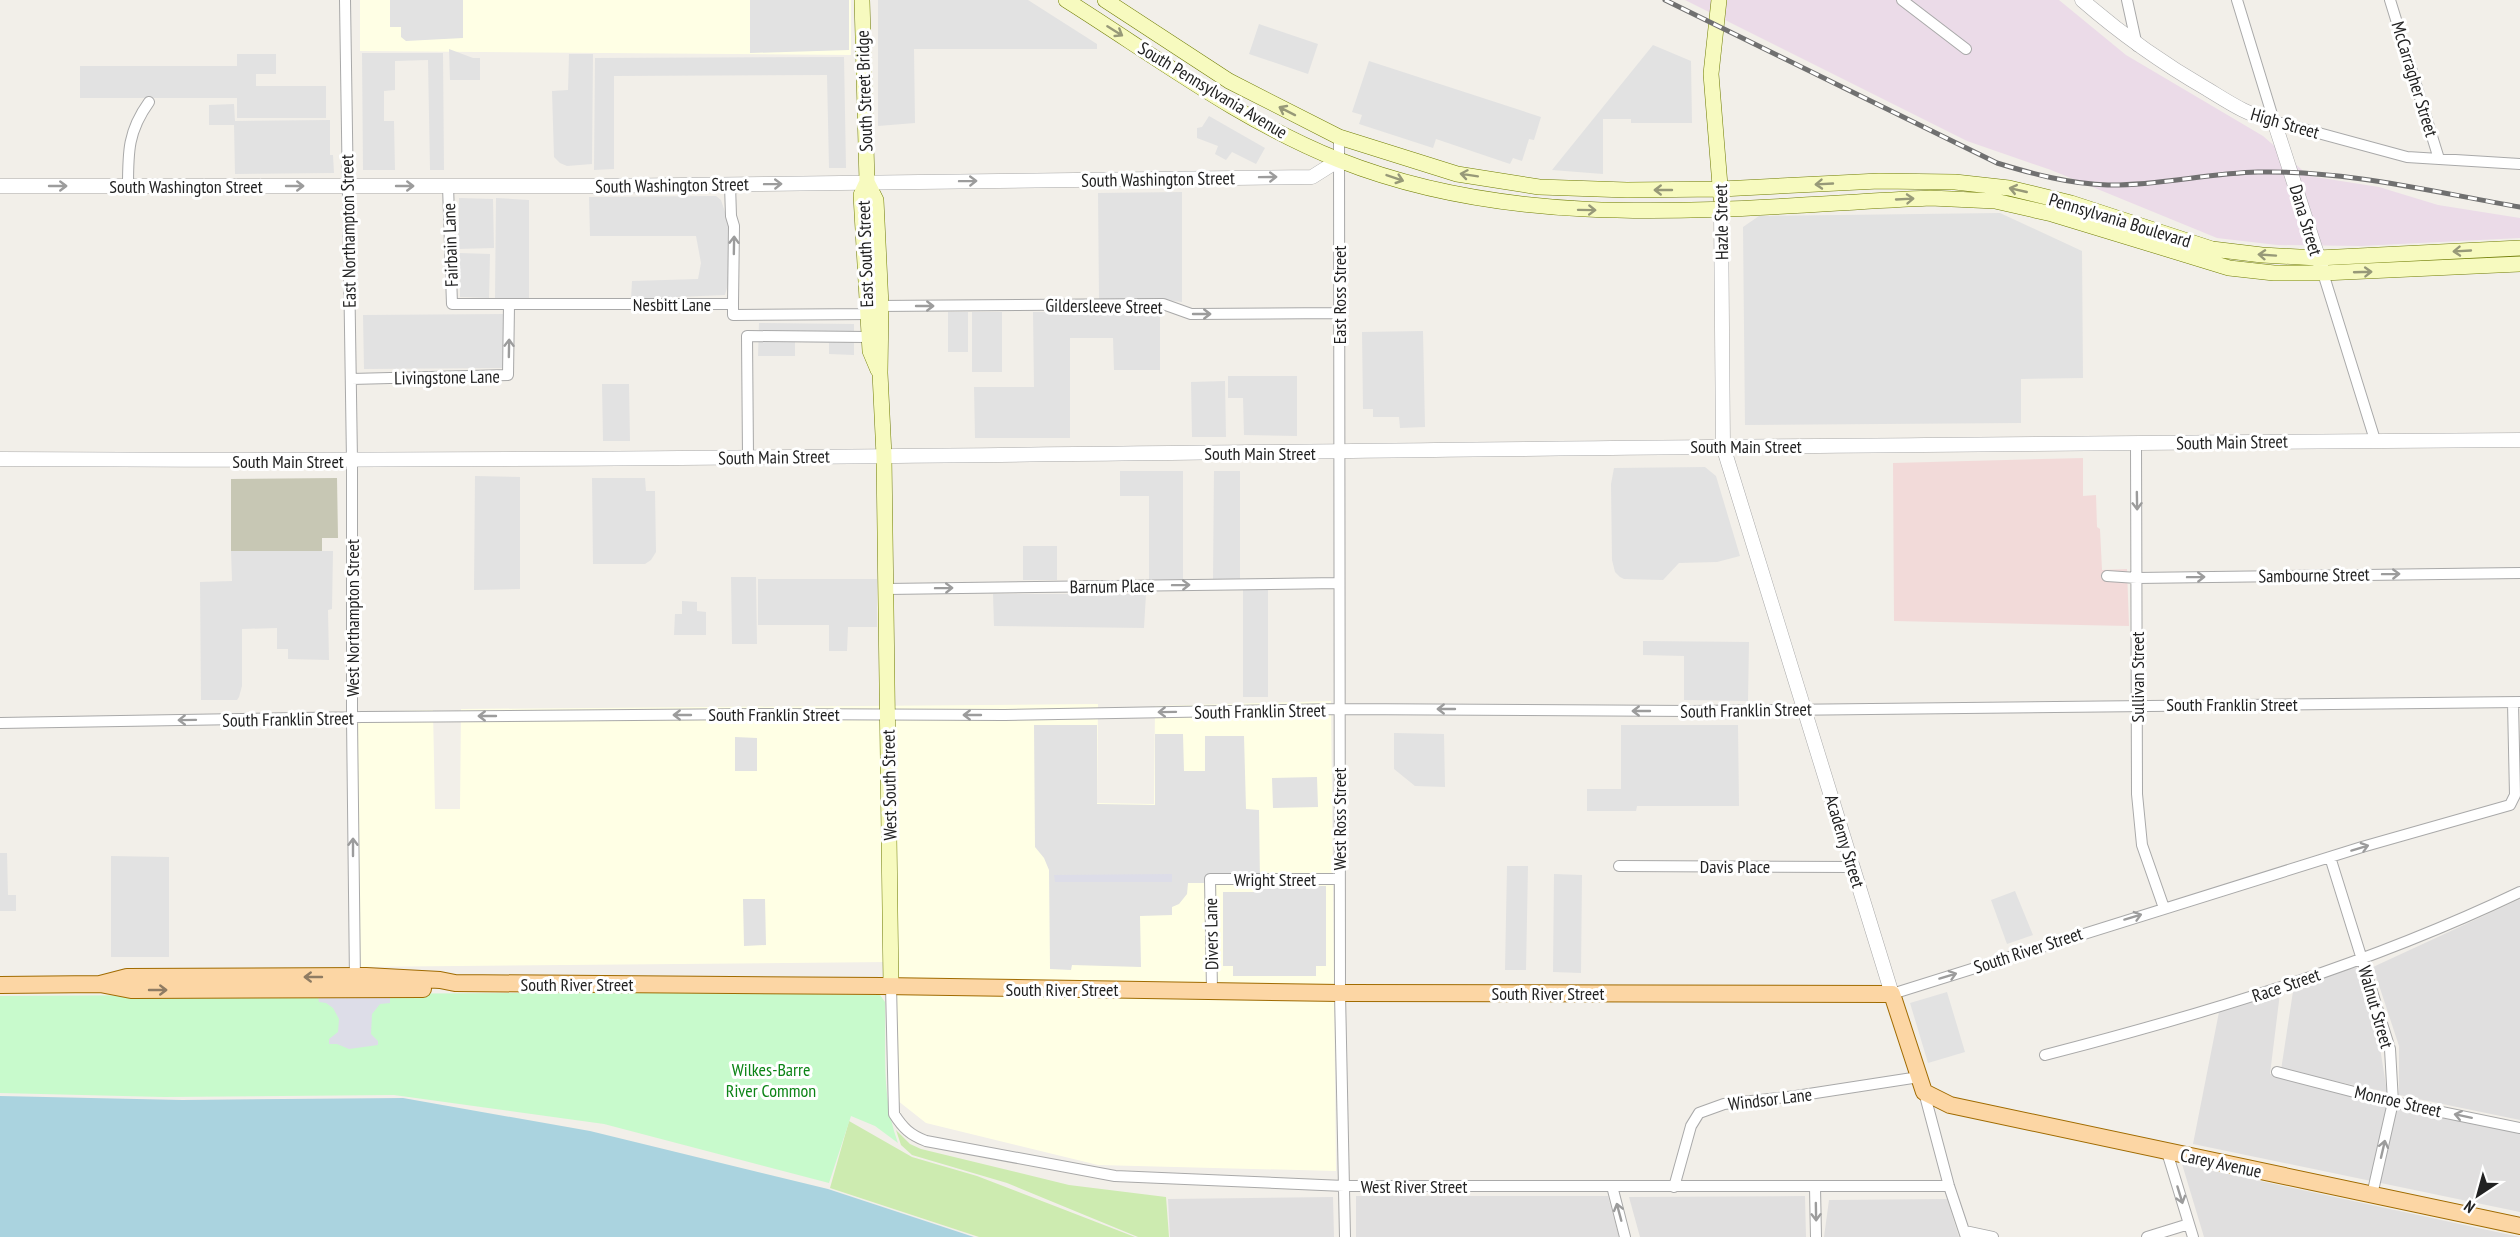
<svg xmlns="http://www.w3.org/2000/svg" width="2520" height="1237" viewBox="0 0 2520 1237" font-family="'PT Sans Narrow',sans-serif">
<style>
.residential{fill:#e0dfdf}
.commercial{fill:#f2dad9}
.industrial{fill:#ebdbe8}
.education{fill:#ffffe5}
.construction{fill:#c7c7b4}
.grass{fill:#cdebb0}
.park{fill:#c8facc}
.parking{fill:#e2e2e2}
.plaza{fill:#dddde8}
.water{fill:#aad3df}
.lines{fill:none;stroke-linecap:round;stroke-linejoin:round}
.minor-casing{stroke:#a9a9a9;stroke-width:12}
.tertiary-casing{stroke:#a9a9a9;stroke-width:15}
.secondary-casing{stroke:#707d05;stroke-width:16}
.primary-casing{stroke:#a06b00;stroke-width:18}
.minor{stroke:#fff;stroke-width:10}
.tertiary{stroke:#fff;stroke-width:14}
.secondary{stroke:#f7fabf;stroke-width:15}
.primary{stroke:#fcd6a4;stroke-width:16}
.rail-casing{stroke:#707070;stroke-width:5}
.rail{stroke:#fff;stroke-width:3;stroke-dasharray:9;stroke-linecap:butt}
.oneway{stroke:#979978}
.oneway2{stroke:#9c9c9c}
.oneway3{stroke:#8f7c63}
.labels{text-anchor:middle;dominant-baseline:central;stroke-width:6;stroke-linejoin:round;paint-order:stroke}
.street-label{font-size:18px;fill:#222;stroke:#fff}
.park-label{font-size:18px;fill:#0c8416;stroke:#fff}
</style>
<rect width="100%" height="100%" fill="#f2efe9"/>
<path class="residential" d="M2520 899V1120L2399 1095V1046L2373 967Z
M2357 967 2378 1035 2387 1092 2281 1070 2294 985Z
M2280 993 2270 1074 2520 1134V1212L2193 1144 2219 1012Z
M2182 1164 2520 1237H2204Z
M1356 1196H1608L1619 1237H1356Z
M1805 1196 1806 1237H1640L1629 1197Z
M1333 1197 1334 1237H1170L1168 1199Z
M1947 1199 1959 1237H1824L1829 1200Z"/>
<path class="commercial" d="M2083 458V496L2096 495 2097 527 2100 529 2102 570 2127 569 2129 626 1894 621 1893 463Z"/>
<path class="industrial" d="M1685 0H2059L2126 55 2263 136 2309 176 2379 187 2438 205 2520 218V238L2361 246 2277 245 2217 238 2051 170 1967 141Z"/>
<path class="education" d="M360 0H851V55L360 51Z
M1331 701 1336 1171 1098 1165 926 1123 888 1093 889 962 353 967 355 712 433 710 435 809H460L461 709 1098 704 1097 803 1154 804 1155 706Z"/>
<path class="construction" d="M337 478 338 538H322V551H231V479Z"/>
<path class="grass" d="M849 1121 912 1157 977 1176 1135 1237H979L830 1188Z
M896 1130 910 1144 921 1149 1069 1185 1166 1197 1169 1237H1138L1007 1183 912 1155 901 1145Z"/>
<path class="park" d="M684 992 880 995 885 1002C886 1050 881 1098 898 1143L875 1126 851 1116 829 1183 604 1124 394 1095 164 1097 0 1093V996Z"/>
<path class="parking" d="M390 0H463V38L406 41 401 37V27H390Z
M750 0H849V50L750 53Z
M878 0H1028L1097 44V49H914L915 123 878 126Z
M1259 24 1318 44 1308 74 1249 54Z
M1653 45 1691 61 1692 123H1631V119H1603V174L1552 170Z
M449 49 473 58H480V80H450Z
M362 53H443L444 170H430L428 60 395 61V90L384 91V121H394L395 170H363Z
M237 54H276V74H256V86H326V118H237V98H80V66H237Z
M569 54H593L592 164 567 166 560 163 554 157 552 91 568 90Z
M844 57 846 168H829L827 75 614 76V169L594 170 595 58Z
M1369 61 1541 117 1534 140 1529 139 1522 161 1513 158 1510 164 1436 139 1433 148 1359 124 1362 115 1352 112Z
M234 104 235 121 330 120V155H333L334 173 235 174 234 125H209V105Z
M1209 116 1265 148 1256 164 1232 152 1226 160 1215 154 1218 146 1197 138V128L1202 127Z
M1182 192V302L1157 299H1099L1098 193Z
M716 196 721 200 729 224V280L725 295 631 299 632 281 698 279 701 263 696 236H590L589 197Z
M459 198 493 199 494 248 458 249Z
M496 198 529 200V298H495Z
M2000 213 2082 251 2083 378 2021 379V423L1745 425 1743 227 1759 216Z
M460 253 490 254 489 298 460 297Z
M948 312H968V352H948Z
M972 312H1002V372H972Z
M1033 312H1160V370H1114L1113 338H1070V438H975L974 387H1034Z
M504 314V368L364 369 363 315Z
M759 323 854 324V355L829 354V343L795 342V356H758Z
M1423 331 1425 427 1400 428 1399 417H1373V409H1363L1362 332Z
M1228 376H1297V436L1244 435 1243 398H1228Z
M1225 381 1226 437H1192L1191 382Z
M602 384H629L630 441H603Z
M1705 467 1716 476 1740 556 1717 562 1679 563 1663 580 1624 579 1620 577 1615 572 1612 560 1611 484 1614 468Z
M1120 471H1183V580H1149V496H1120Z
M1214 471H1240V579H1213Z
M475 476 520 477V589L474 590Z
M592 478H645L646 491H655L656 552 651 560 645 564H593Z
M1023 546H1057V580H1023Z
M231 551H333L332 609 328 610 329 660 288 659V649H277V628L242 629V686L239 697 237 700H201L200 582 232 581Z
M731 577H756L757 644H732Z
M758 579H877V627H848L847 651H829V625H758Z
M1243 590H1268V697H1243Z
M993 594H1146L1144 628 994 626Z
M682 601 697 602V611L706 612V635H674L675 614H682Z
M1643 641 1749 642 1748 701 1684 700V656L1643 655Z
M1034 725H1097V804L1155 805V734H1183L1184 771H1205V736H1244L1246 809 1259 810 1260 883H1188L1187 894 1179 904 1172 907V915L1140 916 1141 967 1072 965 1071 970 1050 969 1049 870 1044 858 1035 847Z
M1621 725H1738L1739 806H1637L1636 811H1587V789H1621Z
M1394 733 1444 734 1445 787 1415 786 1394 769Z
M735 737 757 738V771H735Z
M1317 777 1318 807 1273 808 1272 778Z
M0 853H7L8 895H16V911H0Z
M111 856 169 857V957H111Z
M1507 866H1528L1526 970H1505Z
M1554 874 1582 875 1581 973 1553 972Z
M1256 886H1326V966H1316V976H1233V966H1223V892H1256Z
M2015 891 2033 935 2007 944 1991 900Z
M743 899H765L766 945 744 946Z
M1947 992 1965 1052 1928 1063 1910 1003Z"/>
<path class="plaza" d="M1172 874V882H1055L1054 875Z
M318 997H390V1003L380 1004 372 1014 371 1034 378 1041V1045L349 1049 337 1044H329V1039L338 1032 339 1019 333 1008 326 1003 319 1002Z"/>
<path class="water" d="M0 1096 182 1100 403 1098 590 1131 828 1189 974 1237H0Z"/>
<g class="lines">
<g class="minor-casing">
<path id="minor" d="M345 0 352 461V718L355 981
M1902 0 1966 49
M2127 0 2137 46
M2237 0 2274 121 2407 157 2520 164
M2390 0 2439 159
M1339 137 1340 993 1345 1237
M730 185 731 216 734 226 733 304
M128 186C128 152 128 131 149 102
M448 186 452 304H733V315L874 314
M2323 273 2375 440
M876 306 1163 304 1191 314 1339 313
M351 379 508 375 509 305
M2136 443 2137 794 2142 845 2164 908
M748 457 747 336 868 337
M2107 576 2137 578 2520 573
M886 589 1339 583
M0 723 363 717 760 714 1005 715 1339 709 1691 711 2520 702
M2330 857 2390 1049 2393 1102 2372 1195
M1619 866 1852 867
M891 986 894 1114C903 1128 910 1135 926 1141L1115 1176 1344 1186H1949
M1212 990 1210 879H1339
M1892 994 2362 847 2510 805 2515 795 2513 703
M2045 1055C2208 1013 2367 965 2520 892
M2277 1072 2393 1102 2520 1128
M1924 1092 1949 1186 1966 1237
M2167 1152 2193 1237
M1612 1186 1625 1237
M1674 1187 1691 1126 1699 1113 1724 1104 1796 1096 1919 1077
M1815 1187 1816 1237
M1965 1231 1993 1237
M2147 1237 2189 1224"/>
</g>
<g class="tertiary-casing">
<path id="tertiary" d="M2082 0C2121 34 2162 63 2207 89 2230 103 2247 115 2274 121L2321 266
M0 186H597L1312 177 1339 160
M1721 210 1723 446 1892 994
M0 459C642 463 1283 450 1925 445 2123 444 2322 440 2520 440"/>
</g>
<g class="secondary-casing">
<path id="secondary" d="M862 0 867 182 876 200 881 306 880 373 884 456 891 986
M1066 0C1155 56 1241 121 1339 160 1528 235 1733 207 1930 198L1995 201 2052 214 2229 268 2274 273H2323L2520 264
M1105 0 1229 81 1339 137 1457 174 1539 187 1627 190 1721 189 1879 181 1955 182 2009 188 2071 203 2212 249 2262 255 2318 258 2520 248
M1719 0 1711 74 1721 198
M867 182 861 195 870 351 878 370"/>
</g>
<g class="primary-casing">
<path id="primary" d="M100 984 127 977 366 976 440 980 455 983 882 986 1340 993 1892 994 1924 1092 1950 1105 2520 1226
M0 985 100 984 131 990 423 989"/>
</g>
<use href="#minor" class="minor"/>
<use href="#tertiary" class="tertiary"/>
<use href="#secondary" class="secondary"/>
<use href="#primary" class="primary"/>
<g class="rail-casing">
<path id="rail" d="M1665 0 1997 163C2033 174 2070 184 2108 185 2158 186 2208 173 2258 172 2347 170 2433 192 2520 207"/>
</g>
<use href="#rail" class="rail"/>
</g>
<defs><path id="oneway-shaft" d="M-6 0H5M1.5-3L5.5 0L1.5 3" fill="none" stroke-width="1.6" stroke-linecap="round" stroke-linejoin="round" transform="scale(1.5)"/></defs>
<g class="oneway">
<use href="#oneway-shaft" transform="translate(1115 31) rotate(32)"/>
<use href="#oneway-shaft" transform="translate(1287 111) rotate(-153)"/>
<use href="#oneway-shaft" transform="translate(1469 175) rotate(-171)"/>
<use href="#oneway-shaft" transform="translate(1395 178) rotate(19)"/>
<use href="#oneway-shaft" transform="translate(1824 184) rotate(177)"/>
<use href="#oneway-shaft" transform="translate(1663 190) rotate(180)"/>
<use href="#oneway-shaft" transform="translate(2018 190) rotate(-167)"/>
<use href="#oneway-shaft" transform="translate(1905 199) rotate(-3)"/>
<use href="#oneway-shaft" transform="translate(1587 210) rotate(1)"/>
<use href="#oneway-shaft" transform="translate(2462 251) rotate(177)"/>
<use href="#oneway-shaft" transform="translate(2267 255) rotate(-176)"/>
<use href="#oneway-shaft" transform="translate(2363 272) rotate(-2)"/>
</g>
<g class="oneway2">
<use href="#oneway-shaft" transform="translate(1268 177) rotate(-1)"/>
<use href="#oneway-shaft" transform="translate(968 181) rotate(-1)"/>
<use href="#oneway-shaft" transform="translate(773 184) rotate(-1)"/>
<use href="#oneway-shaft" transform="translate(58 186)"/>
<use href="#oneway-shaft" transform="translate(295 186)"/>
<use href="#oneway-shaft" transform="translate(405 186)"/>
<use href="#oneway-shaft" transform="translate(734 245) rotate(-89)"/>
<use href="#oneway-shaft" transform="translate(925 306)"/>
<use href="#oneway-shaft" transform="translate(1202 314)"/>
<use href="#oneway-shaft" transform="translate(509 348) rotate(-89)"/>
<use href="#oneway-shaft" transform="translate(2137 501) rotate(89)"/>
<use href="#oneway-shaft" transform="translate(2391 574) rotate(-1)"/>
<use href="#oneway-shaft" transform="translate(2196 577) rotate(-1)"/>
<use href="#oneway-shaft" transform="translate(1181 585) rotate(-1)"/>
<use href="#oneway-shaft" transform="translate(944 588) rotate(-1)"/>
<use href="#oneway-shaft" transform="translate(1446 709) rotate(180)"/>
<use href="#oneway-shaft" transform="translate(1641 711) rotate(180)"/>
<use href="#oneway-shaft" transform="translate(1167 712) rotate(179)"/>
<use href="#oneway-shaft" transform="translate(682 715) rotate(180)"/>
<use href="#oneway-shaft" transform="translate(972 715) rotate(-180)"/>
<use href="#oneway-shaft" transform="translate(487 716) rotate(180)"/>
<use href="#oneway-shaft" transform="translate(187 720) rotate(179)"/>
<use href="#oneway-shaft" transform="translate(353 847) rotate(-90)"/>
<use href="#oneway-shaft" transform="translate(2360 848) rotate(-17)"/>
<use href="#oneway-shaft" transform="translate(2133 917) rotate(-17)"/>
<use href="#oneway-shaft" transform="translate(1948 976) rotate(-17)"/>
<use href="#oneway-shaft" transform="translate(2463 1116) rotate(-168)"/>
<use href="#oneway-shaft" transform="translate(2383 1149) rotate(-77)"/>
<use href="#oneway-shaft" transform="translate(2180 1195) rotate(73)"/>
<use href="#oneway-shaft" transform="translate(1619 1212) rotate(-105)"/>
<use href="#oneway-shaft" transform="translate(1816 1212) rotate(89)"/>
</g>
<g class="oneway3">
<use href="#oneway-shaft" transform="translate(313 977) rotate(180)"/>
<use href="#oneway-shaft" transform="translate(158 990)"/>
</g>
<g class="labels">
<g class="street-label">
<text transform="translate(2415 79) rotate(73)">McCarragher Street</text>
<text transform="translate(1213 90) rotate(31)">South Pennsylvania Avenue</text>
<text transform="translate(864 91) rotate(-92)">South Street Bridge</text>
<text transform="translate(2285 123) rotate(16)">High Street</text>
<text transform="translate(1158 179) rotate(-1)">South Washington Street</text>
<text transform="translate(672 185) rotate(-1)">South Washington Street</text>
<text x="186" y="186">South Washington Street</text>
<text transform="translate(2120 220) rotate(17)">Pennsylvania Boulevard</text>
<text transform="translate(2306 220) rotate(73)">Dana Street</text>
<text transform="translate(1721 222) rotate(-91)">Hazle Street</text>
<text transform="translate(348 231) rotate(-91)">East Northampton Street</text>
<text transform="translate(450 245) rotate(-92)">Fairbain Lane</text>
<text transform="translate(865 254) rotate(-92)">East South Street</text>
<text transform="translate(1339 295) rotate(-90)">East Ross Street</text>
<text x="672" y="304">Nesbitt Lane</text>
<text transform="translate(1104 306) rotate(1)">Gildersleeve Street</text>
<text transform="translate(447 377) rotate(-1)">Livingstone Lane</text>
<text transform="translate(2232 442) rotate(-1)">South Main Street</text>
<text x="1746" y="446">South Main Street</text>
<text x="1260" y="453">South Main Street</text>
<text transform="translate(774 457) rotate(-1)">South Main Street</text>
<text x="288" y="461">South Main Street</text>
<text transform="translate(2314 575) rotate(-1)">Sambourne Street</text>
<text transform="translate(1112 586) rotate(-1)">Barnum Place</text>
<text transform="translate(352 618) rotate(-90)">West Northampton Street</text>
<text transform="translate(2137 677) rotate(-90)">Sullivan Street</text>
<text x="2232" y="704">South Franklin Street</text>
<text transform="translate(1746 710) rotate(-1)">South Franklin Street</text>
<text transform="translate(1260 711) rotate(-1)">South Franklin Street</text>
<text x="774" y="714">South Franklin Street</text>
<text transform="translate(288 719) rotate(-1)">South Franklin Street</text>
<text transform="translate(889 785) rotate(-91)">West South Street</text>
<text transform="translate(1339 819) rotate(-90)">West Ross Street</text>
<text transform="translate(1845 841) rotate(73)">Academy Street</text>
<text x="1735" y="866">Davis Place</text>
<text x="1275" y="879">Wright Street</text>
<text transform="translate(1211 934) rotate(-91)">Divers Lane</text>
<text transform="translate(2028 950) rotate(-18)">South River Street</text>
<text x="577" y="984">South River Street</text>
<text transform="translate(2286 985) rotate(-19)">Race Street</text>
<text x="1062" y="989">South River Street</text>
<text x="1548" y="993">South River Street</text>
<text transform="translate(2376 1007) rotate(74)">Walnut Street</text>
<text transform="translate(1770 1099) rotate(-7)">Windsor Lane</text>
<text transform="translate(2398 1101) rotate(13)">Monroe Street</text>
<text transform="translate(2221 1163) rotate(12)">Carey Avenue</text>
<text x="1414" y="1186">West River Street</text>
</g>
<g class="park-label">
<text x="771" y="1069">Wilkes-Barre<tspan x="771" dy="21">River Common</tspan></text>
</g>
</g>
<g transform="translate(2478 1195) rotate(216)" stroke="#ffffff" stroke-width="4.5" paint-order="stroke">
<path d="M0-4.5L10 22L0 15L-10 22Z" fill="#222222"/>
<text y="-9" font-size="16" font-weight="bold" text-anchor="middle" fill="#222222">N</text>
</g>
</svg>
